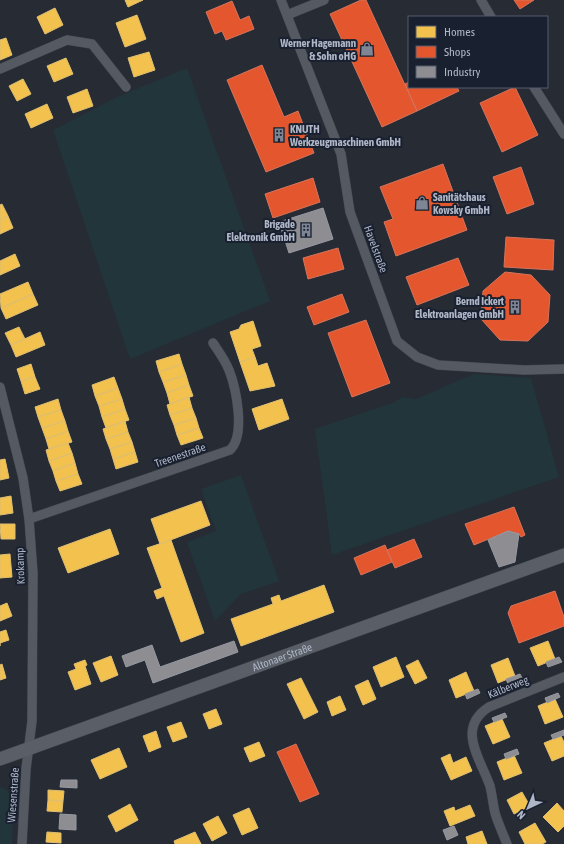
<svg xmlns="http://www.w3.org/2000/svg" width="564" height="844" viewBox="0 0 564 844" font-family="'Asap Condensed',sans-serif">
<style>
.green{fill:#22353a}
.homes{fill:#f2c14e;stroke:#debe72}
.shops{fill:#e4572e;stroke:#d4745c}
.industry{fill:#8d8d92;stroke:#9799a2}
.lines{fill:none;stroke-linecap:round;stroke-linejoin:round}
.minor-casing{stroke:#42464d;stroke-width:10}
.secondary-casing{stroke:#42464d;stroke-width:14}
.minor{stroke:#555962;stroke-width:9}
.secondary{stroke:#595e67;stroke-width:13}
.labels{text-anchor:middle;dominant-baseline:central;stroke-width:4;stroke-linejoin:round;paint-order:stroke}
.poi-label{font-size:11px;font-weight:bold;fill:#aeb6c7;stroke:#19202f;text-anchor:end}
.street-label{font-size:11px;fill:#aeb6c7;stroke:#19202f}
</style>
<rect width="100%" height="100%" fill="#262b34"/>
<path class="green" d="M187 68 270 301 130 359 53 130 117 97Z
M474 374 531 378 559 477 332 555 315 429 395 402 402 397 416 399Z
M241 475 279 581 241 594 215 621 187 542 216 531 201 489Z
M0 786 8 791 13 800 12 844H0Z"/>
<path class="homes" d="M125 0H143L128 7Z
M55 8 63 25 45 34 37 17Z
M137 15 146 39 125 47 116 23Z
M6 38 12 55 0 60V40Z
M149 52 155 70 134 77 128 58Z
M66 58 73 74 54 82 47 66Z
M23 79 31 94 17 101 9 86Z
M87 89 93 106 73 113 67 97Z
M47 104 53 118 31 128 25 114Z
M2 204 8 216 0 220V205Z
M8 216 13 228 0 234V220Z
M15 254 20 266 0 275V261Z
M28 282 33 294 1 308 0 294Z
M33 294 38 305 6 319 1 308Z
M253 321 261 346 252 349 255 357 240 362 230 332 239 329 241 325Z
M19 327 25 339 11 345 5 333Z
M40 332 45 345 16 357 11 345Z
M179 354 182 364 159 372 156 361Z
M255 357 258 366 267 363 275 386 250 391 240 362Z
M31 364 35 377 21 381 17 369Z
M182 364 186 375 163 382 159 372Z
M186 375 189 385 167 393 163 382Z
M35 377 40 389 25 394 21 381Z
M114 377 118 388 95 396 92 385Z
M189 385 193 396 170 404 167 393Z
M118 388 122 399 99 406 95 396Z
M189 397 192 408 170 415 167 405Z
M58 399 61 410 38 417 35 407Z
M122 399 125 409 102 417 99 406Z
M282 399 289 419 259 430 252 409Z
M192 408 196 418 174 425 170 415Z
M125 409 129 420 106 428 102 417Z
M61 410 65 421 42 428 38 417Z
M196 418 199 428 177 435 174 425Z
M65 421 68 431 46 439 42 428Z
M125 421 128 432 106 439 103 429Z
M199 428 203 438 181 445 177 435Z
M68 431 72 442 49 449 46 439Z
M128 432 132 442 110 449 106 439Z
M132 442 135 452 113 459 110 449Z
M68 443 72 453 49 461 46 450Z
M135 452 138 462 116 469 113 459Z
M72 453 75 463 53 471 49 461Z
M5 459 9 478 0 480V460Z
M75 463 78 474 56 481 53 471Z
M78 474 82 484 60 491 56 481Z
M11 496 13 513 0 515V498Z
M201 501 210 525 160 544 151 519Z
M0 524H15V539H1Z
M110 529 119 554 68 573 58 548Z
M171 540 204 633 181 642 164 596 157 599 154 591 162 588 147 548Z
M10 554 12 577 0 578V555Z
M324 585 334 612 241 646 231 619 273 604 271 598 279 595 281 601Z
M7 603 12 616 0 621V606Z
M6 630 9 640 0 643V646V632Z
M548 641 555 659 538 666 530 648Z
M111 656 118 675 101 682 93 663Z
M396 657 404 677 381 687 373 667Z
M508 658 515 676 498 683 491 665Z
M85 660 87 665 85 666 91 684 75 690 68 672 76 669 74 664Z
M418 660 427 678 415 684 406 666Z
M2 664 6 678 0 680V665Z
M466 672 474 691 456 698 449 680Z
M301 678 318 712 304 719 287 684Z
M368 680 376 699 363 705 355 686Z
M340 696 346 710 332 716 327 702Z
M555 699 563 717 545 724 538 706Z
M216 709 222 724 209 729 203 714Z
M502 719 510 737 493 744 485 726Z
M181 722 187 737 173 742 167 727Z
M156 731 161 747 149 752 143 736Z
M561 736 564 742V756L552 761 544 743Z
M259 742 265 756 250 762 244 748Z
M119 748 127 767 100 779 91 760Z
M450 754 453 763 466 757 472 771 451 780 441 758Z
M514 755 522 773 504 780 497 762Z
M48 790 64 791 63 801 48 800Z
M522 792 530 806 514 814 507 800Z
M48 800 63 801 62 812 47 811Z
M557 803 564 811V826L558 832 543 817Z
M130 804 138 820 116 832 108 816Z
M470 805 475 816 450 826 444 811 454 807 455 811Z
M249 808 258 828 242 835 233 815Z
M218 816 227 833 212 841 203 824Z
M535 823 546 842 542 844H525L519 832Z
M482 831 487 844H468L466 837Z
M47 832 61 833V843L46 842Z
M195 832 201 844H175L174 841Z"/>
<path class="shops" d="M361 0H366L417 111 382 127 330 14Z
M514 0H534L520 9Z
M232 1 240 20 249 16 254 29 226 40 222 31 215 34 206 12Z
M262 65 284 117 298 111 314 153 266 172 227 80Z
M409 82V87H457L459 91 417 111 405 84Z
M515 87 538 135 502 152 480 103Z
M443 164 467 230 396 256 384 222 393 219 380 187Z
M521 167 534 204 507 214 493 177Z
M313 178 320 202 273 218 265 194Z
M506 237 554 240 553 270 504 267Z
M338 248 344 269 308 279 303 258Z
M458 258 469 285 417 305 406 277Z
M505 272 531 275 550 295 548 322 528 341 500 340 481 319 483 291Z
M342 294 349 312 314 325 307 307Z
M366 320 390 383 352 397 328 333Z
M514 507 525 535 521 537 519 534 508 531 474 545 465 524Z
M414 539 422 557 395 568 387 550Z
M385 545 392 562 361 575 354 558Z
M555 591 564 617V626L519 643 508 613 511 606Z
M296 744 319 794 300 802 277 752Z"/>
<path class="industry" d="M323 208 333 239 289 253 279 222Z
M508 531 519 534 515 562 499 567 488 540Z
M234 641 238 652 153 683 145 660 126 667 122 656 152 645 160 667Z
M559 657 562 662 548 667 546 662Z
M520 674 522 678 508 684 506 679Z
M478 689 480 693 467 699 465 694Z
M558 693 560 697 547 703 545 698Z
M505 713 507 717 494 722 492 718Z
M564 730V735L553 739 551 735Z
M517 749 519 754 506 759 504 754Z
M61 780H77V788L60 787Z
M60 814 76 815V830L59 829Z
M454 826 458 835 447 840 443 830Z"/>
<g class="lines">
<g class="minor-casing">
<path id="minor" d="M281 0 341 154 350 212 397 341 417 357 438 365 524 370 564 369
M481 0 491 17
M287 15 324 0
M0 69 67 40 92 44 126 87
M534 87 564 134
M0 387 23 478 29 519 33 573 32 721 26 769 22 844
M29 519 230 450C246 435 236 388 229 370 225 360 219 352 213 343
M507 844C503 834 498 823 495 813 493 804 492 794 490 786 480 758 456 728 489 707L564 677"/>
</g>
<g class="secondary-casing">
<g id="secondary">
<path id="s1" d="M0 759 564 555"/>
</g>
</g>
<use href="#minor" class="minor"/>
<use href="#secondary" class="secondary"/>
</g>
<defs>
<g id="shop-bare" transform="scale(1.08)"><path d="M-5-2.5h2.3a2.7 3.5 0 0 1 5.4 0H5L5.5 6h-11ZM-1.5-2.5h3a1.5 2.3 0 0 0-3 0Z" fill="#7e8594" stroke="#19202f" stroke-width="2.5" paint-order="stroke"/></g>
<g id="building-bare" transform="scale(1.08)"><path d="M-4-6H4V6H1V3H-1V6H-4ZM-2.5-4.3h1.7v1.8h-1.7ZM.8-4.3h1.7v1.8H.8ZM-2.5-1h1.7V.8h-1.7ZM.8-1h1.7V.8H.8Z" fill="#7e8594" stroke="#19202f" stroke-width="2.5" paint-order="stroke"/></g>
</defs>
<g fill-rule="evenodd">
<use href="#shop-bare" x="367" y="49"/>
<use href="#building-bare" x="279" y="135"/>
<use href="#shop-bare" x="422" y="203"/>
<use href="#building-bare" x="306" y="230"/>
<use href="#building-bare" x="515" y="307"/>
</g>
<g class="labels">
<g class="poi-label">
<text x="356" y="43">Werner Hagemann<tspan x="356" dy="13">&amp; Sohn oHG</tspan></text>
<text x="290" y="129" text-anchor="start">KNUTH<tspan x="290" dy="13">Werkzeugmaschinen GmbH</tspan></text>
<text x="433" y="197" text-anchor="start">Sanitätshaus<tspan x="433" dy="13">Kowsky GmbH</tspan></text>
<text x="295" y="224">Brigade<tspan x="295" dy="13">Elektronik GmbH</tspan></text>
<text x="504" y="301">Bernd Ickert<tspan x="504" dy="13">Elektroanlagen GmbH</tspan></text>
</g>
<g class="street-label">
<text transform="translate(376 249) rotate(70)">Havelstraße</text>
<text transform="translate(180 455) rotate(-19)">Treenestraße</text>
<text transform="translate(20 566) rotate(-92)">Krokamp</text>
<text stroke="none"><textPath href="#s1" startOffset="300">Altonaer Straße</textPath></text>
<text transform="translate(508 687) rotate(-22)">Kälberweg</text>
<text transform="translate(13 795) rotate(-86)">Wiesenstraße</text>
</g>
</g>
<rect x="408" y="16" width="140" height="72" fill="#19202f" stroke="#555c6c"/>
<rect x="416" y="26" width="20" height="12" fill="#f2c14e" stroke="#555c6c"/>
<text x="444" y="36" font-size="12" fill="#aeb6c7">Homes</text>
<rect x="416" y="46" width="20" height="12" fill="#e4572e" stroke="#555c6c"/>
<text x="444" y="56" font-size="12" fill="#aeb6c7">Shops</text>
<rect x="416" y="66" width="20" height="12" fill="#8d8d92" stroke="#555c6c"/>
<text x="444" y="76" font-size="12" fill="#aeb6c7">Industry</text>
<g transform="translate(528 808) rotate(224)" stroke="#19202f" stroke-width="3" paint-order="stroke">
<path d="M0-3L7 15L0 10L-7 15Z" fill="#aeb6c7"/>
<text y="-6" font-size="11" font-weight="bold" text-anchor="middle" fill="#aeb6c7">N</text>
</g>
</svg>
